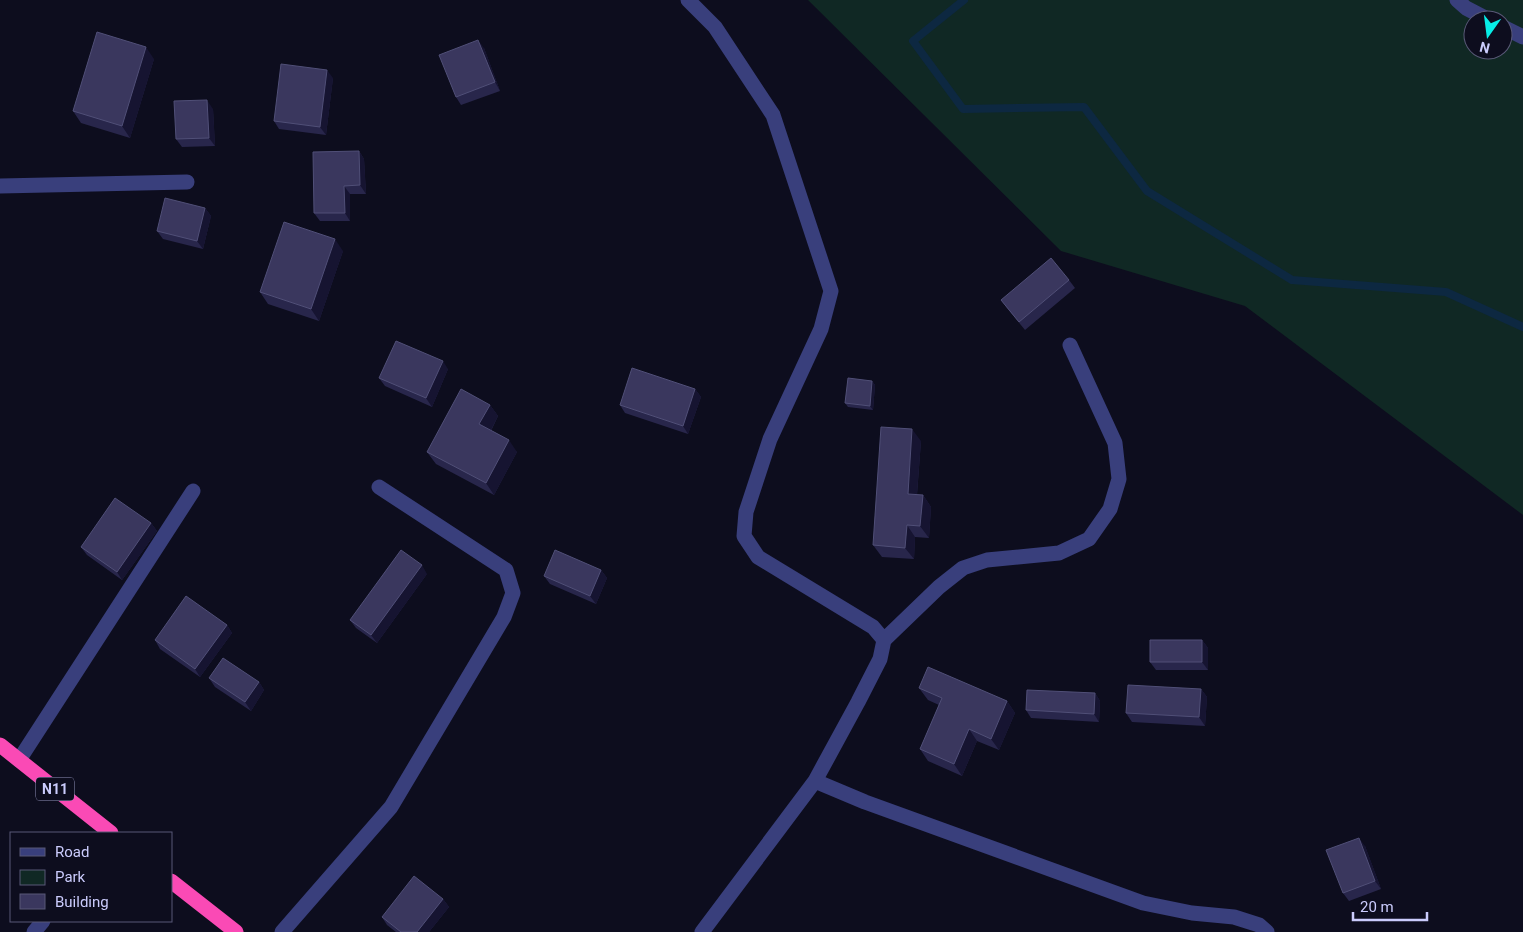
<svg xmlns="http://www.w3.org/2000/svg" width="1523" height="932" viewBox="0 0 1523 932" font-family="Roboto,sans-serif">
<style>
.green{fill:#102824;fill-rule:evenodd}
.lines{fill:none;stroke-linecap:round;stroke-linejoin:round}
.stream{stroke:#0d2841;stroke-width:8}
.minor{stroke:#393f7c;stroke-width:15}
.highway{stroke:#fa4ab5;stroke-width:15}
.wall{fill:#28264b}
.shaded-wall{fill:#161431}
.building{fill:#3a375e;stroke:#504f77}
.labels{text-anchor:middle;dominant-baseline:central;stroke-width:4.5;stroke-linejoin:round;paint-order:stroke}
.shield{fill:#0d0d1e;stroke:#9293ba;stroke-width:1}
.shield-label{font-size:14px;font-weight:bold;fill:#cbccfd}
</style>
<rect width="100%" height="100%" fill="#0d0d1e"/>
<path class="green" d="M808 0H1523V515L1245 306 1061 251ZM1473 20H1503V50H1473Z"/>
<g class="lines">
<path class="stream" d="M964 0 913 41 963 109 1084 107 1147 191 1292 280 1446 292 1523 327"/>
<path class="minor" d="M688 0 715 27 773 115 831 291 821 329 770 439 746 512 744 536 758 557 873 627 884 640 880 659 858 702 815 781
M1457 0 1466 8 1489 20
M1503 27 1523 37
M0 186 187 182
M884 640 939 587 963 568 987 560 1059 553 1089 539 1110 509 1119 479 1115 443 1070 345
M19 760 193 491
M34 932 43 921
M282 932 391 807 504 617 513 593 506 570 379 487
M702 932 815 781 865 802 1143 903 1192 913 1234 917 1259 925 1267 932"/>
<path class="highway" d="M0 745 111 833
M171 881 236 932"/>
</g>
<path class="wall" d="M484 48 500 91 461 105 456 97Z
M154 59 130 138 81 123 73 111Z
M333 78 326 135 279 129 274 121Z
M213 109 215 146 182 147 176 139Z
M359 151 364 159 366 194H350V221H320L314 213Z
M205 208 211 216 203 249 163 239 157 231Z
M343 251 319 321 268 304 260 292Z
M1069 280 1075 288 1025 330 1007 308 1001 300Z
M448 369 432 407 385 386 379 378Z
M872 381 875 385 873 410 848 407 845 403Z
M695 389 701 397 688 434 625 413 620 405Z
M490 405 498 416 491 431 517 452 494 495 436 464 427 452Z
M921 441 917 495H923L931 507 929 538 915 537 914 559 882 557 873 545Z
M151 523 157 531 122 580 87 555 81 547Z
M601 570 607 578 596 604 550 584 544 576Z
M427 574 377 643 356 628 350 620Z
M227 625 232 633 200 677 160 649 155 640Z
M1202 640 1208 648V670H1156L1150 662Z
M209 678 259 682 264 690 251 711 215 687Z
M919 688 1007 701 1015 713 999 750 977 741 962 776 928 761 920 749 939 705 928 700Z
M1201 689 1207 697 1205 726 1132 722 1126 713Z
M1095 693 1100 701 1099 722 1031 718 1026 710Z
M1365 846 1381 889 1349 901 1343 893Z
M443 899 449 907 429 932H396L387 925 382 917Z"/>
<path class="shaded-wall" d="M478 40 484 48 500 91 495 82Z
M146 47 154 59 130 138 122 126Z
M327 70 333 78 326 135 320 127Z
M207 100 213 109 215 146 209 138Z
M359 151 364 159 366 194 360 185Z
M344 186 350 194V221L345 213Z
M205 208 211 216 203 249 197 241Z
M335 239 343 251 319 321 311 309Z
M443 361 448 369 432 407 426 398Z
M872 381 875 385 873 410 870 406Z
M695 389 701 397 688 434 683 426Z
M490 405 498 416 488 436 479 424Z
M912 429 921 441 916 506 908 494Z
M509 440 517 452 494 495 486 483Z
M923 495 931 507 929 538 920 526Z
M151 523 157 531 122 580 117 572Z
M907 525 915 537 914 559 905 548Z
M422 565 427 574 377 643 371 635Z
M601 570 607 578 596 604 590 596Z
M227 625 232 633 200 677 195 669Z
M1202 640 1208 648V670L1202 662Z
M259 682 264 690 251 711 245 702Z
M1201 689 1207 697 1205 726 1199 717Z
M1095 693 1100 701 1099 722 1094 714Z
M1007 701 1015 713 999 750 991 739Z
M969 729 977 741 962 776 954 764Z
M1359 838 1365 846 1381 889 1375 881Z
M443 899 449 907 429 932H417Z"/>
<path class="building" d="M97 32 146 47 122 126 73 111Z
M478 40 495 82 456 97 439 55Z
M281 64 327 70 320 127 274 121Z
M207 100 209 138 176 139 174 101Z
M359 151 360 185 344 186 345 213H314L313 152Z
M165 198 205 208 197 241 157 231Z
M284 222 335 239 311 309 260 292Z
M1051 258 1069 280 1019 322 1001 300Z
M396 341 443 361 426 398 379 378Z
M632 368 695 389 683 426 620 405Z
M848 378 872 381 870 406 845 403Z
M461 389 490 405 479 424 509 440 486 483 427 452Z
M881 427 912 429 908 494 923 495 920 526 907 525 905 548 873 545Z
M115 498 151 523 117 572 81 547Z
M401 550 422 565 371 635 350 620Z
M555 550 601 570 590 596 544 576Z
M186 596 227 625 195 669 155 640Z
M1150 640H1202V662H1150Z
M223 658 259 682 245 702 209 678Z
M928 667 1007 701 991 739 969 729 954 764 920 749 942 698 919 688Z
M1128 685 1201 689 1199 717 1126 713Z
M1027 690 1095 693 1094 714 1026 710Z
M1359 838 1375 881 1343 893 1326 850Z
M414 876 443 899 417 932H401L382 917Z"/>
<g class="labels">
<rect class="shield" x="36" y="777.5" width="38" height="23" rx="4"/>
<g class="shield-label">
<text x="55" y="789">N11</text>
</g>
</g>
<rect x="10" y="832" width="162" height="90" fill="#0d0d1e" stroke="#595977"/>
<rect x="20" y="848" width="25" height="8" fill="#393f7c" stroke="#595977"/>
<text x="55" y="857" font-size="15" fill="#cbccfd">Road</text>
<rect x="20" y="870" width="25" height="15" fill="#102824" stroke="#595977"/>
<text x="55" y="882" font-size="15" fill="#cbccfd">Park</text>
<rect x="20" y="894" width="25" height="15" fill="#3a375e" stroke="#595977"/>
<text x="55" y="907" font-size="15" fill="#cbccfd">Building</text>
<g transform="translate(1488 35) rotate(194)"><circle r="24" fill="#0d0d1e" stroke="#595977"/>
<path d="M0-4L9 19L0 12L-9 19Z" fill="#07ede7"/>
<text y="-8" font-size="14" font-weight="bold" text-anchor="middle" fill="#cbccfd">N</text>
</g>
<path d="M1353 912v8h74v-8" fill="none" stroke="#cbccfd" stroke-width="2.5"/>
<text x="1360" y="912" font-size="15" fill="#cbccfd" stroke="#0d0d1e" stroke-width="4" paint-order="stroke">20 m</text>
</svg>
